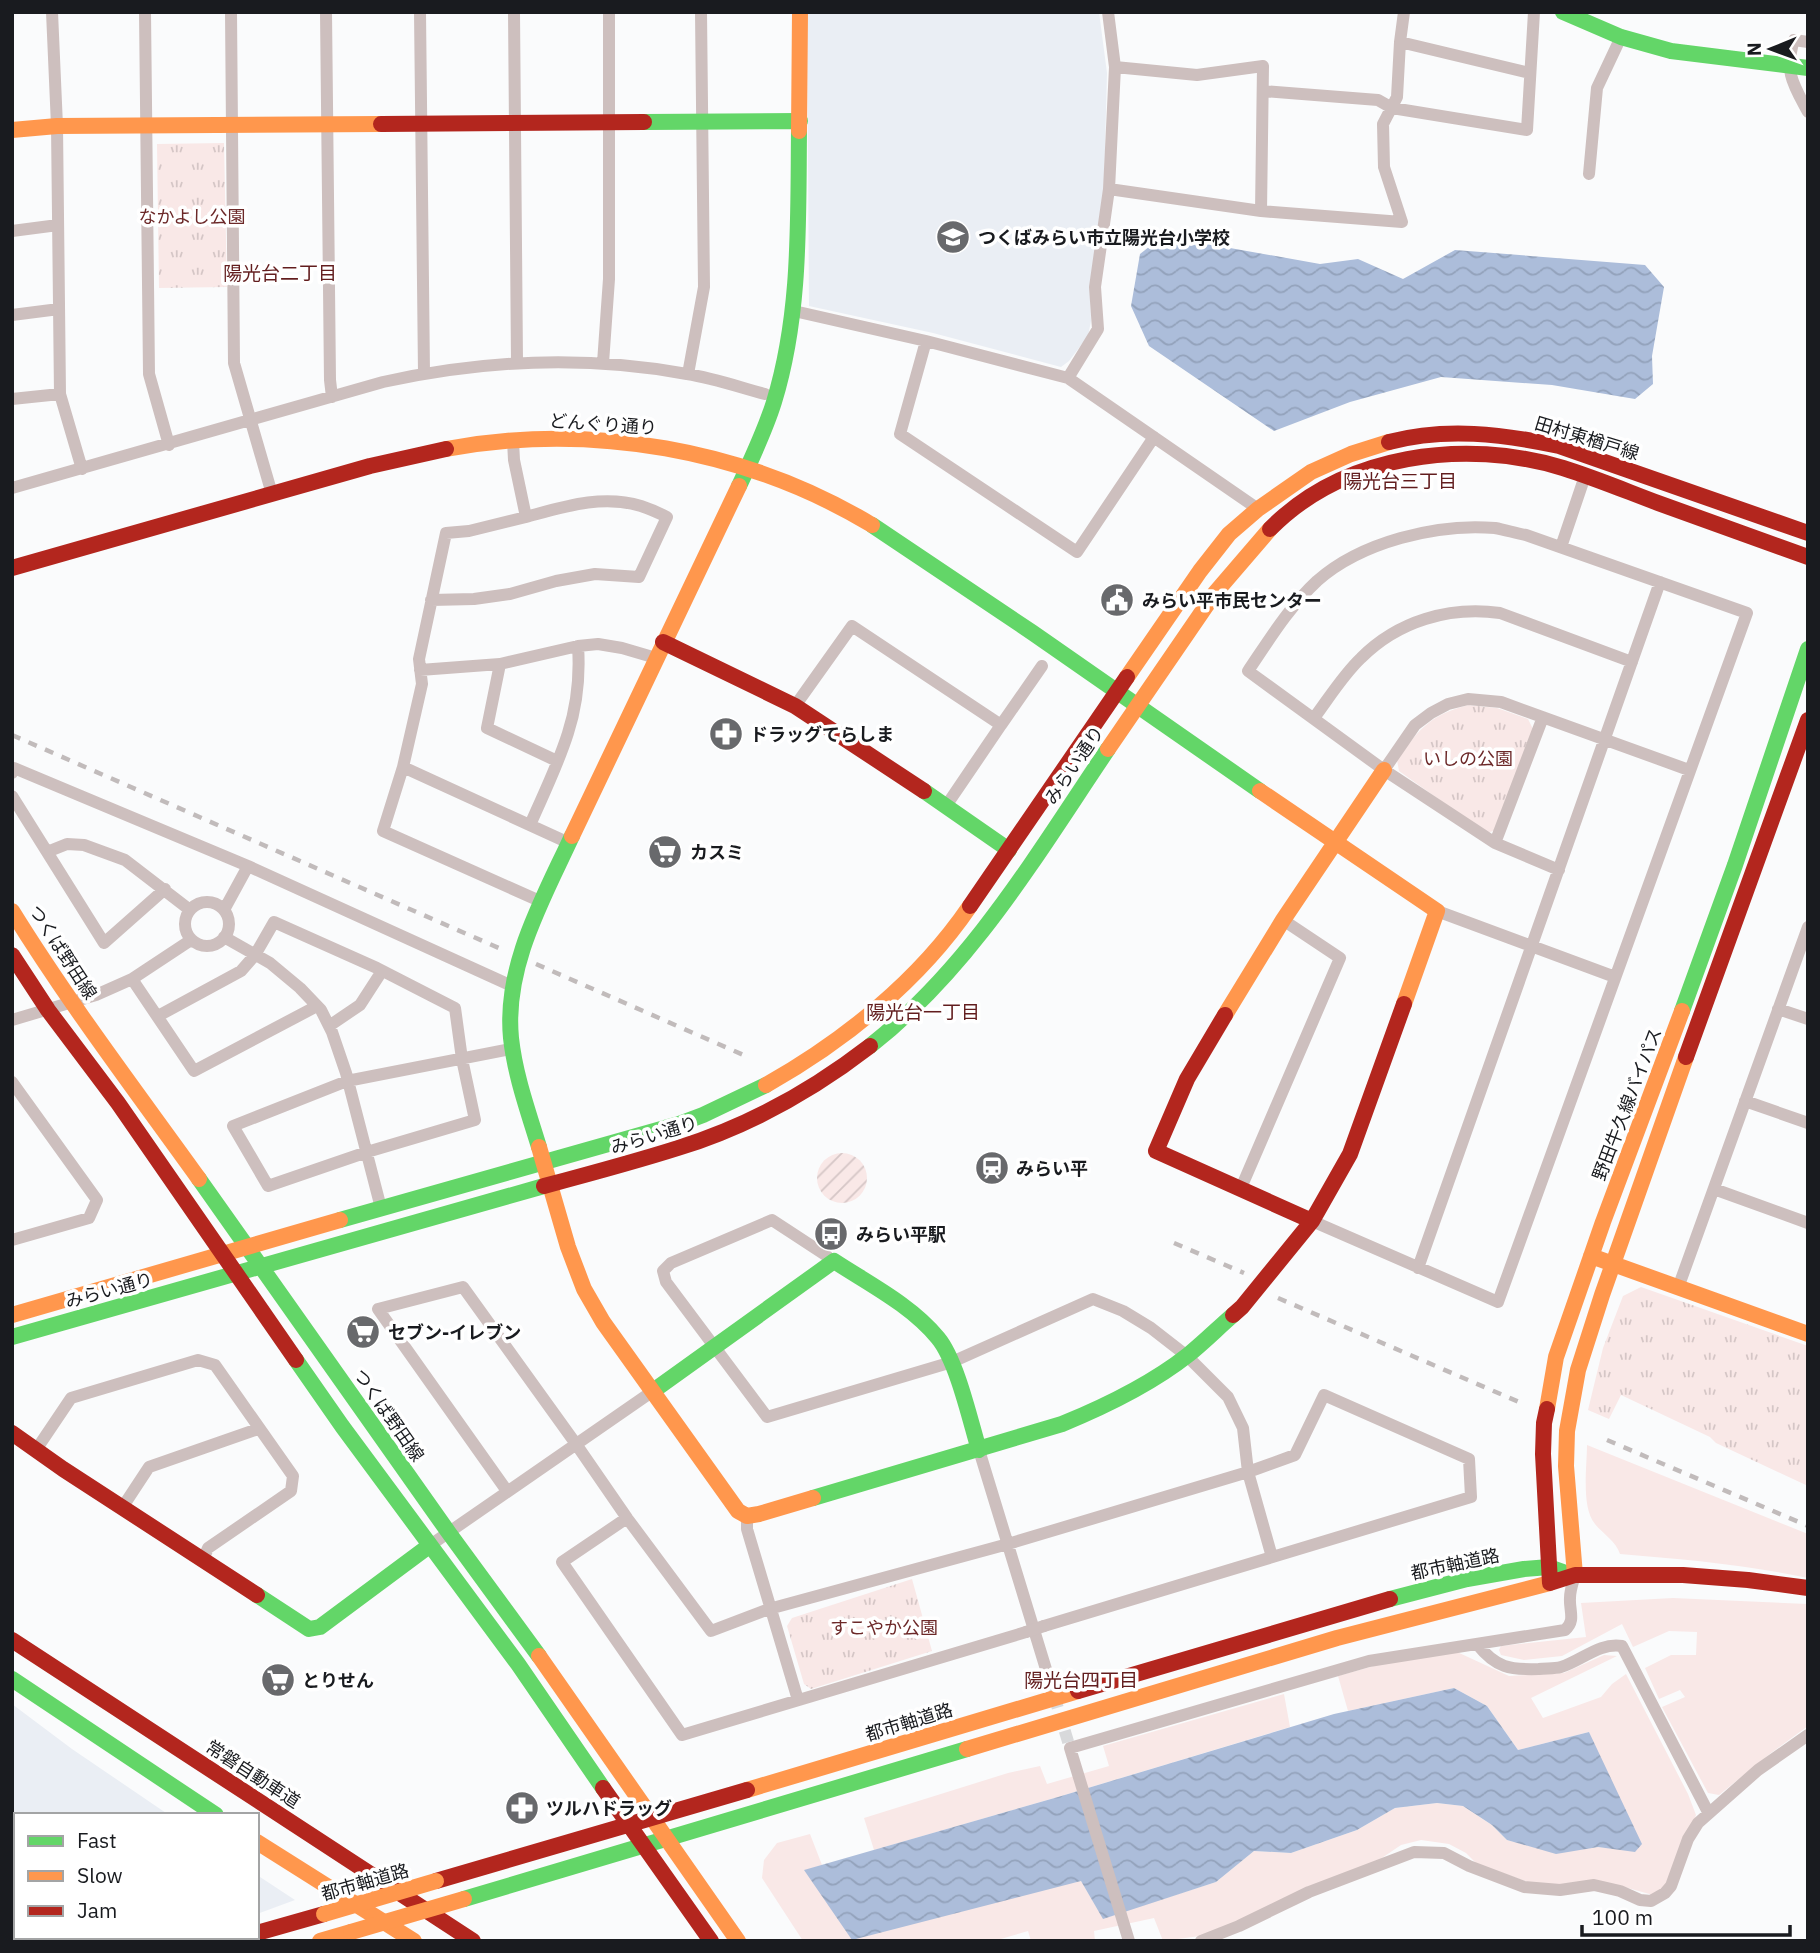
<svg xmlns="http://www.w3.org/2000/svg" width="1820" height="1953" viewBox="0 0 1820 1953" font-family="'IBM Plex Sans','Noto Sans JP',sans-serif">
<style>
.built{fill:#eaeef4}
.grass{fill:#f9e8e7}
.park{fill:url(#park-tufts)}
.garden{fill:url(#garden-furrows)}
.water{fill:url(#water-waves)}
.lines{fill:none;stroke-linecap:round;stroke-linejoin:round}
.street-tunnel{stroke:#d8d9db;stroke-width:12;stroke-dasharray:12 6;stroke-linecap:butt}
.street{stroke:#cdbfbe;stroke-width:12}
.fast{stroke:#63d668;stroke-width:16}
.slow{stroke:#ff974d;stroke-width:16}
.jam{stroke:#b3261e;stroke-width:16}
.rail{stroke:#c1bbbb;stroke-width:4.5;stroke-dasharray:9 9;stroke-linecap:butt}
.street-bridge{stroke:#cdbfbe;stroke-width:12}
.slow-bridge{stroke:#ff974d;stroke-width:16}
.labels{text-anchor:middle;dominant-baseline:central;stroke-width:7;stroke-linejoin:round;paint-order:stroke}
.park-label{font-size:18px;fill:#6c2828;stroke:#fff}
.poi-label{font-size:18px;font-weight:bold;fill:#191b1f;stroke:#fff;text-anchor:start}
.street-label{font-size:18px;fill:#191b1f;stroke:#fff}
.neighbourhood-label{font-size:19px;fill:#621d1e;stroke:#fff}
</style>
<defs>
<pattern id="park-tufts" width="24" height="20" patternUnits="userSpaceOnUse" patternTransform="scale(1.75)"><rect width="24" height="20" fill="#f9e8e7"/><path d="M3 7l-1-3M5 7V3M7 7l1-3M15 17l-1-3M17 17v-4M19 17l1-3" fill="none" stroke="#d5c6c6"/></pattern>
<pattern id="garden-furrows" width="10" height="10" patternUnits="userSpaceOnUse" patternTransform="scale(1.75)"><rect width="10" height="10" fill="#f9e8e7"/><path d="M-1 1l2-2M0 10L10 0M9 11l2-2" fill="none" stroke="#d5c6c6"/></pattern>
<pattern id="water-waves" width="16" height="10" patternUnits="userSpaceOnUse" patternTransform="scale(1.75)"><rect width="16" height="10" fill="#acbdda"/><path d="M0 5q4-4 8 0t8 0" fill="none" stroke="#93a2bb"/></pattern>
</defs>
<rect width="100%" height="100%" fill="#fafbfc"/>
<path class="built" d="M807 12H1099L1107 73 1104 186 1090 289 1091 321 1088 336 1069 361 1061 367 933 333 809 306Z
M12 1704 72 1749 169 1815H16V1937H169L155 1941H12Z
M257 1875 295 1900 257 1914Z"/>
<path class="grass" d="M1587 1445 1808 1534V1578C1746 1565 1683 1559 1620 1554 1616 1541 1603 1534 1595 1524 1581 1507 1587 1467 1587 1445Z
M1673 1598 1808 1604V1726L1771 1753 1719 1795 1708 1793 1662 1707 1685 1697 1680 1690 1659 1699 1645 1668 1671 1655H1696L1697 1632 1669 1631 1633 1647 1622 1624 1562 1656 1524 1660 1501 1655 1499 1650 1501 1646 1586 1637 1581 1603Z
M1455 1651 1509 1676 1564 1673 1604 1655 1617 1656 1531 1698 1543 1718 1601 1697 1612 1684 1626 1674 1688 1794 1696 1815 1668 1887 1653 1895 1617 1885 1556 1886 1528 1882 1478 1865 1466 1853 1449 1844 1421 1840 1401 1845 1370 1866 1258 1915 1200 1936 1163 1941 1154 1918 1094 1931 1095 1941H1031L1028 1931 994 1941H803L762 1878 764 1860 777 1843 810 1834 822 1865 804 1871 1072 1883 1081 1881 1103 1918 1216 1882 1254 1851 1291 1853 1357 1830 1395 1808 1437 1803 1463 1806 1492 1825 1507 1840 1556 1853 1598 1847 1635 1851 1589 1732 1518 1750 1487 1706 1454 1688 1348 1711 1338 1676 1377 1665Z
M1284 1694 1290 1727 1058 1797 874 1850 864 1818 1008 1773 1040 1766 1047 1784 1109 1766 1103 1746Z
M12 1816 16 1818V1875H12Z"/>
<path class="park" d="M224 143 227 287 159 288 157 144Z
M1468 705 1497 708 1528 719 1533 729 1497 830 1486 833 1399 771 1397 760C1419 729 1430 715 1468 705Z
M1641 1287 1808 1346V1486L1716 1443 1710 1437 1621 1395 1609 1419 1588 1410 1603 1348 1623 1296Z
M912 1579 932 1651 811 1689 804 1684 787 1626 792 1618Z"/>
<path class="garden" d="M817 1178a25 25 0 1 1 50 0a25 25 0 1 1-50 0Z"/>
<path class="water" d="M1163 236 1320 264 1358 259 1403 279 1455 250 1645 265 1664 287 1652 356 1653 384 1635 399 1552 385 1441 377 1350 402 1274 431 1149 346 1131 306 1140 254Z
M1454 1688 1487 1706 1518 1750 1589 1732 1642 1844 1635 1852 1598 1847 1556 1854 1507 1840 1492 1825 1463 1806 1437 1803 1395 1808 1357 1830 1291 1853 1254 1851 1216 1882 1103 1919 1081 1881 852 1940 804 1870 1058 1797 1334 1714Z"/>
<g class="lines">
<path class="street-tunnel" d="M1049 1679 1070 1748"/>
<path class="street" d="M52 12 57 126 60 394 82 469
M145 12 149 374 169 445
M231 12 234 363 272 494
M326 12 330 380 332 397
M420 12 424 373
M514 12 517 362
M1400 42 1530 73
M1808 42 1794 40C1784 72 1793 84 1808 112
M1115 67 1197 75 1263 66 1261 211
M1263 91 1378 100 1392 108 1527 130 1534 12
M1589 174 1597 88 1621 37
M1109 189 1261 211 1402 222 1384 167 1383 124 1397 97 1400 42 1404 12
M12 231 58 225
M794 311 926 341 1068 378 1258 509
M12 315 59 309
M926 341 900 434 1077 552 1154 437
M603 363 609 279V12
M688 374 704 287 701 12
M1068 378 1098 329 1095 287 1109 189 1115 67 1108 12
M12 399 60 394
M513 441 514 460 526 517 469 531 446 533 419 659 422 684 403 767 383 831 542 902
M12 488 383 382C483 360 585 355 687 374 713 378 739 387 765 394
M1561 547 1585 476
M431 600 474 599 510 594 556 581 595 574 639 577 667 517C659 513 650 509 641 506 602 494 563 507 526 517
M500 664 487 728 557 761
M420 670 500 664 578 646 598 644 622 648 656 658
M795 706 852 626 1001 725 946 806
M1314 718C1329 698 1343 675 1361 658 1398 621 1449 606 1500 613L1632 662
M1001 725 1042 666
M403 767 569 843
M1384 770 1415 725 1431 713 1448 704 1468 699 1501 702 1689 770
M12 773 14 768 248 866 512 986
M12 796 104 943 165 889
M530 825C543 795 558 765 568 733 577 705 580 675 578 646
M1495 843 1543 717
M47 852 67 844 84 845 125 860 190 910
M185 924a22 22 0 1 1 44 0a22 22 0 1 1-44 0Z
M224 910 248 866
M1437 911 1615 977
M224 937 270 963 300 988 321 1010 332 1032 346 1073 381 1208
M132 979 194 1071 317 1006
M1778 1009 1808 1019
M158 1016 241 971 255 955 274 922 377 968 455 1008 462 1059 475 1120 367 1152 268 1186 233 1126 347 1081 511 1049
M12 1020 96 995 132 979 191 940
M329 1026 360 1005 382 971
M12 1082 97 1200 89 1218 12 1240
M1745 1101 1808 1123
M1241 1188 1340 958 1283 920
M1714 1189 1808 1223
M1312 1221 1498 1302 1747 613 1526 535C1516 533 1505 530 1495 528 1437 523 1361 542 1317 581 1289 607 1269 640 1248 671L1384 770 1495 843 1559 870
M831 1262 827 1256 772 1220 671 1263 663 1271 666 1282 767 1417 952 1362 1093 1299 1123 1311 1151 1328 1187 1356 1228 1397 1243 1428 1248 1472 1272 1557
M1418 1268 1660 582
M1678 1288 1808 927
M36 1450 71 1398 198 1360 215 1365 293 1476 291 1491 208 1548 203 1560
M979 1450 1049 1679
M507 1491 378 1309 463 1287 576 1444 627 1518
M122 1508 149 1467 258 1429
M747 1516V1529L798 1700
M429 1546 653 1391
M1026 1632 682 1735 562 1562 627 1518 711 1631 769 1609 1008 1544 1248 1472 1295 1455 1324 1395 1469 1459 1471 1497 1044 1626
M1477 1644C1496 1668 1510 1670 1539 1669 1546 1668 1554 1669 1561 1667 1581 1661 1600 1642 1622 1646L1708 1812
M1129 1941 1070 1748 1369 1661 1565 1630C1576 1621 1569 1610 1570 1598 1570 1590 1573 1582 1575 1575
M1201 1941 1239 1926 1309 1892 1414 1852 1444 1853 1469 1866 1524 1887 1560 1890 1594 1885 1620 1891 1640 1900 1651 1901 1665 1893 1671 1886 1688 1839 1698 1823 1758 1770 1808 1735"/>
<path class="fast" d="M1563 12 1621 37 1671 51 1808 68
M644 122 800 121
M739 486C752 458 765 431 774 402 801 314 798 222 799 131
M872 525 1033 633 1260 791
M924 791 1009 850
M1682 1011 1735 865 1808 649
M870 1046C971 967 1037 854 1108 749
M539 1147C528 1111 515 1075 511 1038 504 966 543 899 572 836
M199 1179 449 1533 539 1656
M340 1220 679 1124 703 1115 766 1085
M12 1337 544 1186
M296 1360 342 1426 518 1664 603 1788
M653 1391 834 1261C869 1284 911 1305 938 1338 957 1361 970 1420 979 1450
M813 1498 1062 1424C1106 1406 1150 1385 1188 1355 1203 1343 1218 1328 1233 1315
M257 1595 309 1629 320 1627 429 1546
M1390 1599 1467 1579 1524 1569 1549 1567 1563 1572
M12 1679 216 1815
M464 1899 967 1749"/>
<path class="slow" d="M12 130 57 126 381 124
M799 131 800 12
M446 449C590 422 746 449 872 525
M1127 677 1200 571 1229 534 1258 509 1311 472 1351 454 1389 442
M1108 749 1215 593 1270 529
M1260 791 1437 911 1404 1004
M572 836 739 486
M12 911C69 1003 135 1090 199 1179
M1225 1015 1283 920 1384 770
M766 1085C844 1041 919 981 970 906
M539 1147 568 1247 584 1289 603 1322 738 1511 747 1516 759 1514 813 1498
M1591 1256 1808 1334
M12 1315 340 1220
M1547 1409 1556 1357 1603 1222 1682 1011
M1575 1575 1566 1466 1567 1431 1578 1370 1602 1295 1686 1057
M539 1656 738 1941
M967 1749 1337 1638 1550 1583
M747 1790 1078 1691
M257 1842 414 1941
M320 1941 351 1932"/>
<path class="jam" d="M381 124 644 122
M1389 442C1446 427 1502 434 1559 446L1808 533
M1270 529C1344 454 1465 438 1563 468 1595 478 1626 491 1658 503 1708 521 1758 539 1808 557
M12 568 370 466 446 449
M663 642 795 706 924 791
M970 906 1127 677
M12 955 48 1010 118 1103 296 1360
M1225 1015 1187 1079 1156 1151 1312 1221
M1686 1057 1808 720
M544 1186C589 1174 634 1162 678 1148 746 1127 813 1090 870 1046
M1233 1315 1242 1307 1312 1221 1350 1154 1404 1004
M1547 1409 1544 1423 1543 1454 1550 1583 1575 1575H1683L1748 1580 1808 1588
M12 1433 63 1469 257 1595
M12 1640 473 1941
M1078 1691 1390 1599
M603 1788 711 1941
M436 1881 747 1790
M257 1933 324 1914
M232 1941 244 1937"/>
<path class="rail" d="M12 735 501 949
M536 964 748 1057
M1174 1243 1244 1273
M1278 1298 1519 1402
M1607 1440 1808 1526"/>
<path class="street-bridge" d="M1026 1632 1044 1626"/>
<path class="slow-bridge" d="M324 1914 436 1881
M351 1932 464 1899"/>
</g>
<defs>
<g id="school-disc" transform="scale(1.75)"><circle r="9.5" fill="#68696c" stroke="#fff"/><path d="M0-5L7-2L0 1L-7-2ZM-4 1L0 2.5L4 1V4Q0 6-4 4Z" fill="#fff"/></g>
<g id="civic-disc" transform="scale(1.75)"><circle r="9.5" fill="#68696c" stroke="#fff"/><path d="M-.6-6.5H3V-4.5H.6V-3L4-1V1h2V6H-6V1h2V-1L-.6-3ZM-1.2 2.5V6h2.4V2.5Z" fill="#fff"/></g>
<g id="pharmacy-disc" transform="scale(1.75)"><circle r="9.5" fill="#68696c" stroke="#fff"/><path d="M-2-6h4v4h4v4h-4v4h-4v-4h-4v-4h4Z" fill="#fff"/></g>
<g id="supermarket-disc" transform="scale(1.75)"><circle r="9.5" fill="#68696c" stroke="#fff"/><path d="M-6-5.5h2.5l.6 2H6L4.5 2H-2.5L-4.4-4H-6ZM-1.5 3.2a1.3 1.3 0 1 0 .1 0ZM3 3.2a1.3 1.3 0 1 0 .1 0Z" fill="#fff"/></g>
<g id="station-disc" transform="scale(1.75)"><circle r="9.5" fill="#68696c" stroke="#fff"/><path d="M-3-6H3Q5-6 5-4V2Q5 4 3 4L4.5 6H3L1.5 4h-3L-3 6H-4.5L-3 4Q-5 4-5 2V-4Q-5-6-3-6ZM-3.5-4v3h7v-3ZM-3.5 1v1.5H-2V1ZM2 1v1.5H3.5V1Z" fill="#fff"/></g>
<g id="bus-disc" transform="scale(1.75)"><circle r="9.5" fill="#68696c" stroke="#fff"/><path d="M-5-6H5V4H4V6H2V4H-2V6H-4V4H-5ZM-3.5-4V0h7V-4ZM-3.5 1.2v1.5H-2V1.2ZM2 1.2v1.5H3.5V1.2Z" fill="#fff"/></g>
</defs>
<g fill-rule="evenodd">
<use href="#school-disc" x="953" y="237"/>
<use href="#civic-disc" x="1117" y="600"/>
<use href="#pharmacy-disc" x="726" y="734"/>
<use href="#supermarket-disc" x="665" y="852"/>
<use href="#station-disc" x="992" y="1168"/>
<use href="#bus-disc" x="831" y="1234"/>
<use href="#supermarket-disc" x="363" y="1332"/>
<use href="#supermarket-disc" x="278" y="1680"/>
<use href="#pharmacy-disc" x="522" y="1808"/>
</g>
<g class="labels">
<g class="park-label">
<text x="192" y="216">なかよし公園</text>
<text x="1468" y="758">いしの公園</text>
<text x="884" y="1627">すこやか公園</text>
</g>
<g class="poi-label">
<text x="978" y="237">つくばみらい市立陽光台小学校</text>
<text x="1142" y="600">みらい平市民センター</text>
<text x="750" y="734">ドラッグてらしま</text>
<text x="690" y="852">カスミ</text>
<text x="1016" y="1168">みらい平</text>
<text x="856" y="1234">みらい平駅</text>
<text x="388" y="1332">セブン-イレブン</text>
<text x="302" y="1680">とりせん</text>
<text x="546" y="1808">ツルハドラッグ</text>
</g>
<g class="street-label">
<text transform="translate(603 424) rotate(4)">どんぐり通り</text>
<text transform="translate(1587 438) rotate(17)">田村東楢戸線</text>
<text transform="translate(1074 765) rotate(-56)">みらい通り</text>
<text transform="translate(63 952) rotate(57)">つくば野田線</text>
<text transform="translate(1627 1104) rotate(-69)">野田牛久線バイパス</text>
<text transform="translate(654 1135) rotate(-17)">みらい通り</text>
<text transform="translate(109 1290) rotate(-15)">みらい通り</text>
<text transform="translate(389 1415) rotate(55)">つくば野田線</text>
<text transform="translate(1455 1564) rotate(-12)">都市軸道路</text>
<text transform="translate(909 1722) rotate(-17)">都市軸道路</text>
<text transform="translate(253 1774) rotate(33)">常磐自動車道</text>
<text transform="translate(365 1882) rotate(-16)">都市軸道路</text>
</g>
<g class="neighbourhood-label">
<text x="280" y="273">陽光台二丁目</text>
<text x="1400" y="481">陽光台三丁目</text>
<text x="923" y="1012">陽光台一丁目</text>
<text x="1081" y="1680">陽光台四丁目</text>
</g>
</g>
<rect width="1820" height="1953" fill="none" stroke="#191b1f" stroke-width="28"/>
<rect x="14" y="1813" width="245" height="126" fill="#ffffff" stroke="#a3a4a5" stroke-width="2"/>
<rect x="28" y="1836" width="35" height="10" fill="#63d668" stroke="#a3a4a5" stroke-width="2"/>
<text x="77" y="1848" font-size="21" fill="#191b1f">Fast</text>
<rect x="28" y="1871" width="35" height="10" fill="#ff974d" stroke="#a3a4a5" stroke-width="2"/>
<text x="77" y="1883" font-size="21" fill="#191b1f">Slow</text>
<rect x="28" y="1906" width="35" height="10" fill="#b3261e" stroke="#a3a4a5" stroke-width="2"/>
<text x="77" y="1918" font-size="21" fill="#191b1f">Jam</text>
<g transform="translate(1771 49) rotate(269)" stroke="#ffffff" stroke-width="5" paint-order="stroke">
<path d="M0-5L12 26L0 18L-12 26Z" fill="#191b1f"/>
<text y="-10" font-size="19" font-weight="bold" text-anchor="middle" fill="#191b1f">N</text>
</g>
<path d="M1582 1925v10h208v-10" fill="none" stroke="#191b1f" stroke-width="3.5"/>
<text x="1592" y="1925" font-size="21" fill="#191b1f" stroke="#ffffff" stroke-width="5" paint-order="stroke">100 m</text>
</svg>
